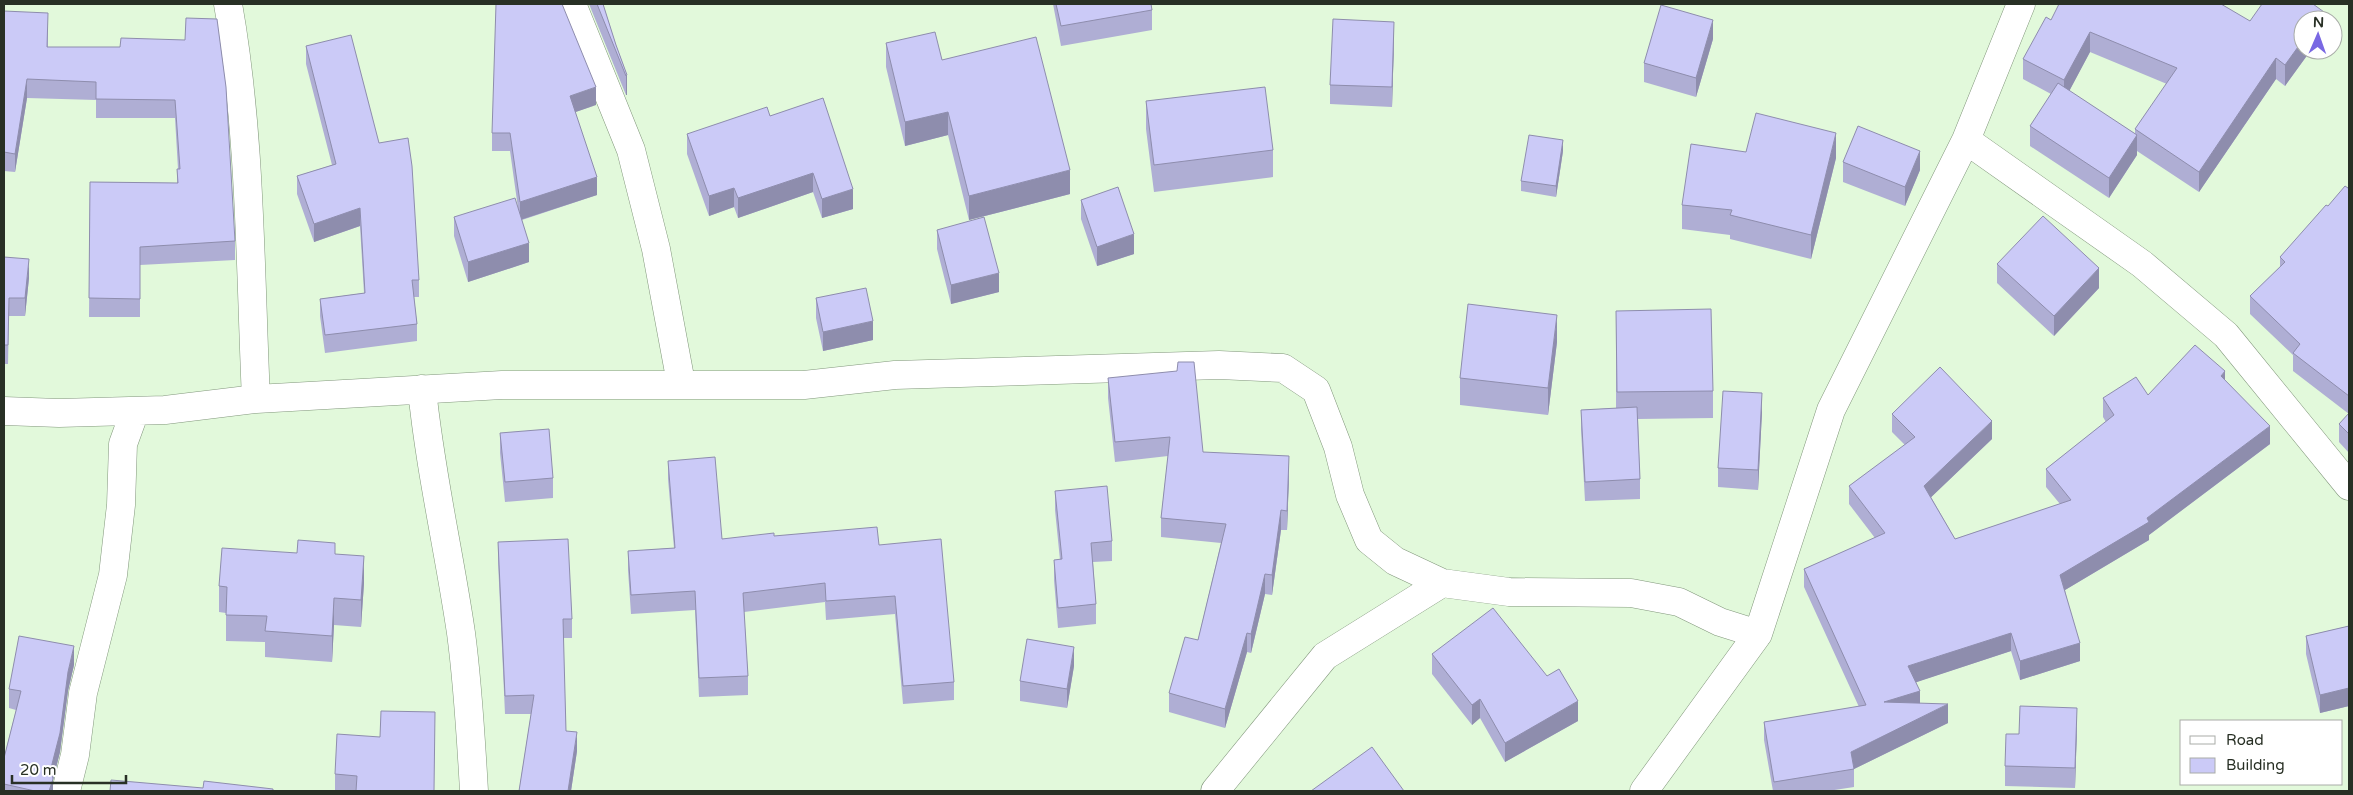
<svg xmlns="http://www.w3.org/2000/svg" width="2353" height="795" viewBox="0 0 2353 795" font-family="'Varela Round',sans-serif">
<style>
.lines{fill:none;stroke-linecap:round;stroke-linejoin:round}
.minor-casing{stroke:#82977c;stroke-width:29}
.minor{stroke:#fff;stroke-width:28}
.wall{fill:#afaed4;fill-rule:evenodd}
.shaded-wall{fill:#8e8dad}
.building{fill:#cbcaf7;stroke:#8e8dad}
</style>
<rect width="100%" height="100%" fill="#e2f9db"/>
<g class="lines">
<g class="minor-casing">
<path id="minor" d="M228 4C251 133 250 268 256 399
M572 4 631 150 656 249 681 383
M1966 140 2142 264 2226 335 2349 486
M422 389C430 471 449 551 461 633 468 685 471 738 474 791
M4 411 59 413 165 410 256 399 502 385H804L895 375 1219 365 1283 368 1316 390 1338 447 1350 495 1369 540 1395 561 1442 583 1509 592 1631 593 1679 602 1720 622 1758 634
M66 791 75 755 83 693 113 575 121 505 123 444 135 411
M1215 791 1325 656 1442 583
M1644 791 1758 634 1831 410 1966 140 2021 4"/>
</g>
<use href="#minor" class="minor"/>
</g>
<path class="wall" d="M589 4H603L616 45 627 75V95H626Z
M1053 4H1151L1152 10V30L1061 46Z
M4 11 48 31V47H120L185 40 235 241V260L140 265V317H89L90 182 177 183V169H178L175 118H96V100L27 98 15 172 4 171Z
M2051 20 2250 21 2324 20 2303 50H2311L2285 86 2276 79 2199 192 2137 151V155L2109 198 2030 146V126L2051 94 2023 79V59ZM2090 52 2167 84 2135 129V134L2069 91Z
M1713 39 1696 97 1644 82V63Z
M1394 41 1392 107 1330 104V85Z
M886 43 942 60 1070 194 969 220 948 135 905 146 886 67Z
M306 46 379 143 419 280V297H414L417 324V341L325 353 320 316V299L364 293 360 226 314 242 297 194V176L332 165 306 64Z
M1146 101 1273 150V177L1154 192 1146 129Z
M596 105 575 112 597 195 522 220 529 262 468 282 454 236V217L518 208 510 151H492V133Z
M770 116 853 209 822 218 813 192 738 218 734 207 709 216 687 154V134Z
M1563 151 1556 197 1521 191V181Z
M1746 152 1836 158 1811 259 1730 239V235L1682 229V205Z
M1843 162 1920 170 1905 206 1843 182Z
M2349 187V453L2339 442V424L2349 414 2293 371V355L2250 314V296L2280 267V257L2328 206Z
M1081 200 1134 254 1097 266 1081 219Z
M937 230 999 292 951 304 937 249Z
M4 257 29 278 25 316H9L8 364H4Z
M1997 264 2099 288 2054 336 1997 283Z
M816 298 873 340 823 351 816 318Z
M1616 311 1713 391V418L1638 419 1640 479V499L1585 501 1581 430V410L1616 408Z
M1557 342 1548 415 1460 405V378Z
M1108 378 1203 452 1289 476 1287 530H1281L1272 595 1265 594 1251 653 1247 652 1225 728 1169 712V693L1198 640 1221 543 1161 537V518L1168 456 1115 462 1108 398Z
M2225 380 2270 444 2149 535V540L2065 590 2080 661 2020 680 2011 651 1916 682 1920 704 1948 723 1854 769V787L1828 791H1773L1764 740V722L1859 707 1804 587V569L1875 538 1849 504V486L1905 445 1892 432V414L1992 439 1931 497 1955 539 2060 504 2046 487V469L2106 422 2103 417V398L2148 395Z
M1762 412 1758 490 1718 487V468Z
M500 433 553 478V498L505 502 500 453Z
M668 461 722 539 774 536 879 545 954 682V700L903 704 895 614 826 620 825 602 744 612 748 676V695L699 697 695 610 631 614 628 570V551L674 548 668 479Z
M1055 491 1112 541V561L1093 562 1096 604V624L1058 628 1054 580V560H1060L1055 510Z
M498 542 572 619V638H563L566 731 577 751 571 791H519L531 714H505L498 561Z
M297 553 335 554 364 583 361 627 334 625 332 662 265 657V642L226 641V613L219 612V586Z
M2349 626V706L2320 713 2306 654V636Z
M1432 654 1578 721 1505 762 1480 718 1472 725 1432 674Z
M74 665 68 691 60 752 53 780V791H4V758L16 710 9 708V689Z
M1074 666 1067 708 1020 701V681Z
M2077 727 2075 788 2005 786V766L2019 734Z
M380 737 434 791H335V774Z"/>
<path class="shaded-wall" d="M2324 12V20H2318Z
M1713 20V39L1696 97V78Z
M1394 22V41L1392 107V87Z
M2090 32V52L2064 101V80Z
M2303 40V50H2311L2285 86V65Z
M2276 58V79L2199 192V172Z
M627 75V95H626V76Z
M27 79V98L15 172V154Z
M596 87V105L570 114V96Z
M948 112V135L905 146V122Z
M1836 133V158L1811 259V235Z
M2137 135V155L2109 198V178Z
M1563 140V151L1556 197V186Z
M1920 151V170L1905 206V187Z
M1070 170V194L969 220V196Z
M813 173V192L738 218V198Z
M597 177V195L520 220V202Z
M734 188V207L709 216V196Z
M853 189V209L822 218V199Z
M360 208V226L314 242V224Z
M1134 234V254L1097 266V247Z
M529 243V262L468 282V262Z
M29 259V278L25 316V298Z
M2099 268V288L2054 336V316Z
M999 273V292L951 304V285Z
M1557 315V342L1548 415V388Z
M873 321V340L823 351V332Z
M2225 371V389L2221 376Z
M1762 393V412L1758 490V470Z
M1992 421V439L1924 504V486Z
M2270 426V444L2149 535V540L2060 593V575L2147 518Z
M1289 456V476L1287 530V511Z
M1281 510V530L1272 595V575Z
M364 556V583L361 627V600Z
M1265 574V594L1251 653V634Z
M334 598V625L332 662V636Z
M1247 633V652L1225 728V709Z
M2011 633V651L1908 685V666Z
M2080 643V661L2020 680V661Z
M74 646V665L68 691 60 752 53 780V791H49L51 768 68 672Z
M1074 647V666L1067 708V689Z
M2349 688V706L2320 713V695Z
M1920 691V710L1884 702Z
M1480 699V718L1472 725V705Z
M1578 701V721L1505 762V743Z
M1948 704V723L1854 769 1851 752Z
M2077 708V727L2075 788V768Z
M577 732V751L571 791H568Z"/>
<path class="building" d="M496 4H562L596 87 570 96 597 177 520 202 510 133H492Z
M597 4H603L616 45 627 75 626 76Z
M1056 4H1151L1152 10 1061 26Z
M2059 4H2221L2250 21 2262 4H2313L2324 12 2318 20H2303V40L2285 65 2276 58 2199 172 2135 129 2177 68 2090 32 2064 80 2023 59 2046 17 2051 20Z
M1661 5 1713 20 1696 78 1644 63Z
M4 11 48 13 47 47H120L121 38 185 40 186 18 217 19 226 87 235 241 140 247V299L89 298 90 182 178 183 177 169H180L175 100 96 99V82L27 79 15 154 4 152Z
M1333 19 1394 22 1392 87 1330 85Z
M935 32 942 60 1036 37 1070 170 969 196 948 112 905 122 886 43Z
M351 35 379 143 408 138 412 166 419 280H412L417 324 325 335 320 299 365 293 360 208 314 224 297 176 336 164 306 46Z
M2058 83 2137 135 2109 178 2030 126Z
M1265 87 1273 150 1154 165 1146 101Z
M823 98 853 189 822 199 813 173 738 198 734 188 709 196 687 134 767 107 770 116Z
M1756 113 1836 133 1811 235 1730 215 1732 210 1682 205 1691 144 1746 152Z
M1858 126 1920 151 1905 187 1843 162Z
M1529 135 1563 140 1556 186 1521 181Z
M2345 186 2348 188 2349 187V396L2293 353 2300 344 2250 296 2285 262 2280 257 2326 205 2328 206Z
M1118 187 1134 234 1097 247 1081 200Z
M515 198 529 243 468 262 454 217Z
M2043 216 2099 268 2054 316 1997 264Z
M984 217 999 273 951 285 937 230Z
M4 257 29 259 25 298H9L8 345H4Z
M866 288 873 321 823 332 816 298Z
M1468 304 1557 315 1548 388 1460 378Z
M1711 309 1713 391 1617 392 1616 311Z
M2195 345 2225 371 2221 376 2270 426 2147 518 2149 522 2060 575 2080 643 2020 661 2011 633 1908 666 1920 691 1884 702 1948 704 1851 752 1854 769 1774 782 1764 722 1866 705 1804 569 1885 533 1849 486 1915 437 1892 414 1940 367 1992 421 1924 486 1955 539 2071 500 2046 469 2114 415 2103 398 2136 377 2148 395Z
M1178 362H1194L1203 452 1289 456 1287 511 1281 510 1272 575 1265 574 1251 634 1247 633 1225 709 1169 693 1185 637 1198 640 1226 524 1161 518 1170 437 1115 442 1108 378 1177 371Z
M1723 391 1762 393 1758 470 1718 468Z
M1637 407 1640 479 1585 482 1581 410Z
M2349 413V434L2339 424Z
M549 429 553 478 505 482 500 433Z
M715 457 722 539 774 533V536L877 527 879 545 941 539 954 682 903 686 895 596 826 601 825 583 743 593 748 676 699 678 695 591 631 595 628 551 675 548 668 461Z
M1107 486 1112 541 1091 543 1096 604 1058 608 1054 560 1062 559 1055 491Z
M568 539 572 619H563L566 731 577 732 568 791H519L534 695 505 696 498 542Z
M298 540 335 543V554L364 556 361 600 334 598 332 636 265 631 267 616 226 615 227 587 219 586 222 548 297 553Z
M1493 608 1547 676 1559 669 1578 701 1505 743 1480 699 1472 705 1432 654Z
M2349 626V688L2320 695 2306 636Z
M19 636 74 646 68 672 60 733 51 768 53 779 49 791H35L4 784V758L21 691 9 689Z
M1027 639 1074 647 1067 689 1020 681Z
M2020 706 2077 708 2075 768 2005 766 2006 734H2019Z
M381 711 435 712 434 791H356L357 776 335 774 337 734 380 737Z
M1372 747 1404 791H1311Z
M111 780 203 788 204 781 273 789V791H110Z"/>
<rect width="2353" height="795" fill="none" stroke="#283025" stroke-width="10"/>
<rect x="2180" y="720" width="162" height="65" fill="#ffffff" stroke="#a9aca8"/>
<rect x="2190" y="736" width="25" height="8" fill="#ffffff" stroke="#a9aca8"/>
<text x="2226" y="745" font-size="15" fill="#283025">Road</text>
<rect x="2190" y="758" width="25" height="15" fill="#cbcaf7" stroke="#a9aca8"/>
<text x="2226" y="770" font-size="15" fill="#283025">Building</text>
<g transform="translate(2318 35) rotate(2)"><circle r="24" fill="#ffffff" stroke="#a9aca8"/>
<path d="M0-4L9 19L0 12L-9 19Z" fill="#7968e3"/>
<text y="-8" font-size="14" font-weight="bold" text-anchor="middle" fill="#283025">N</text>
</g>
<path d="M12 775v8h114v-8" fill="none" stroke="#283025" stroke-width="2.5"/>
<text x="20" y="775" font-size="15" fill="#283025" stroke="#ffffff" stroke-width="4" paint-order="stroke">20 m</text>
</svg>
